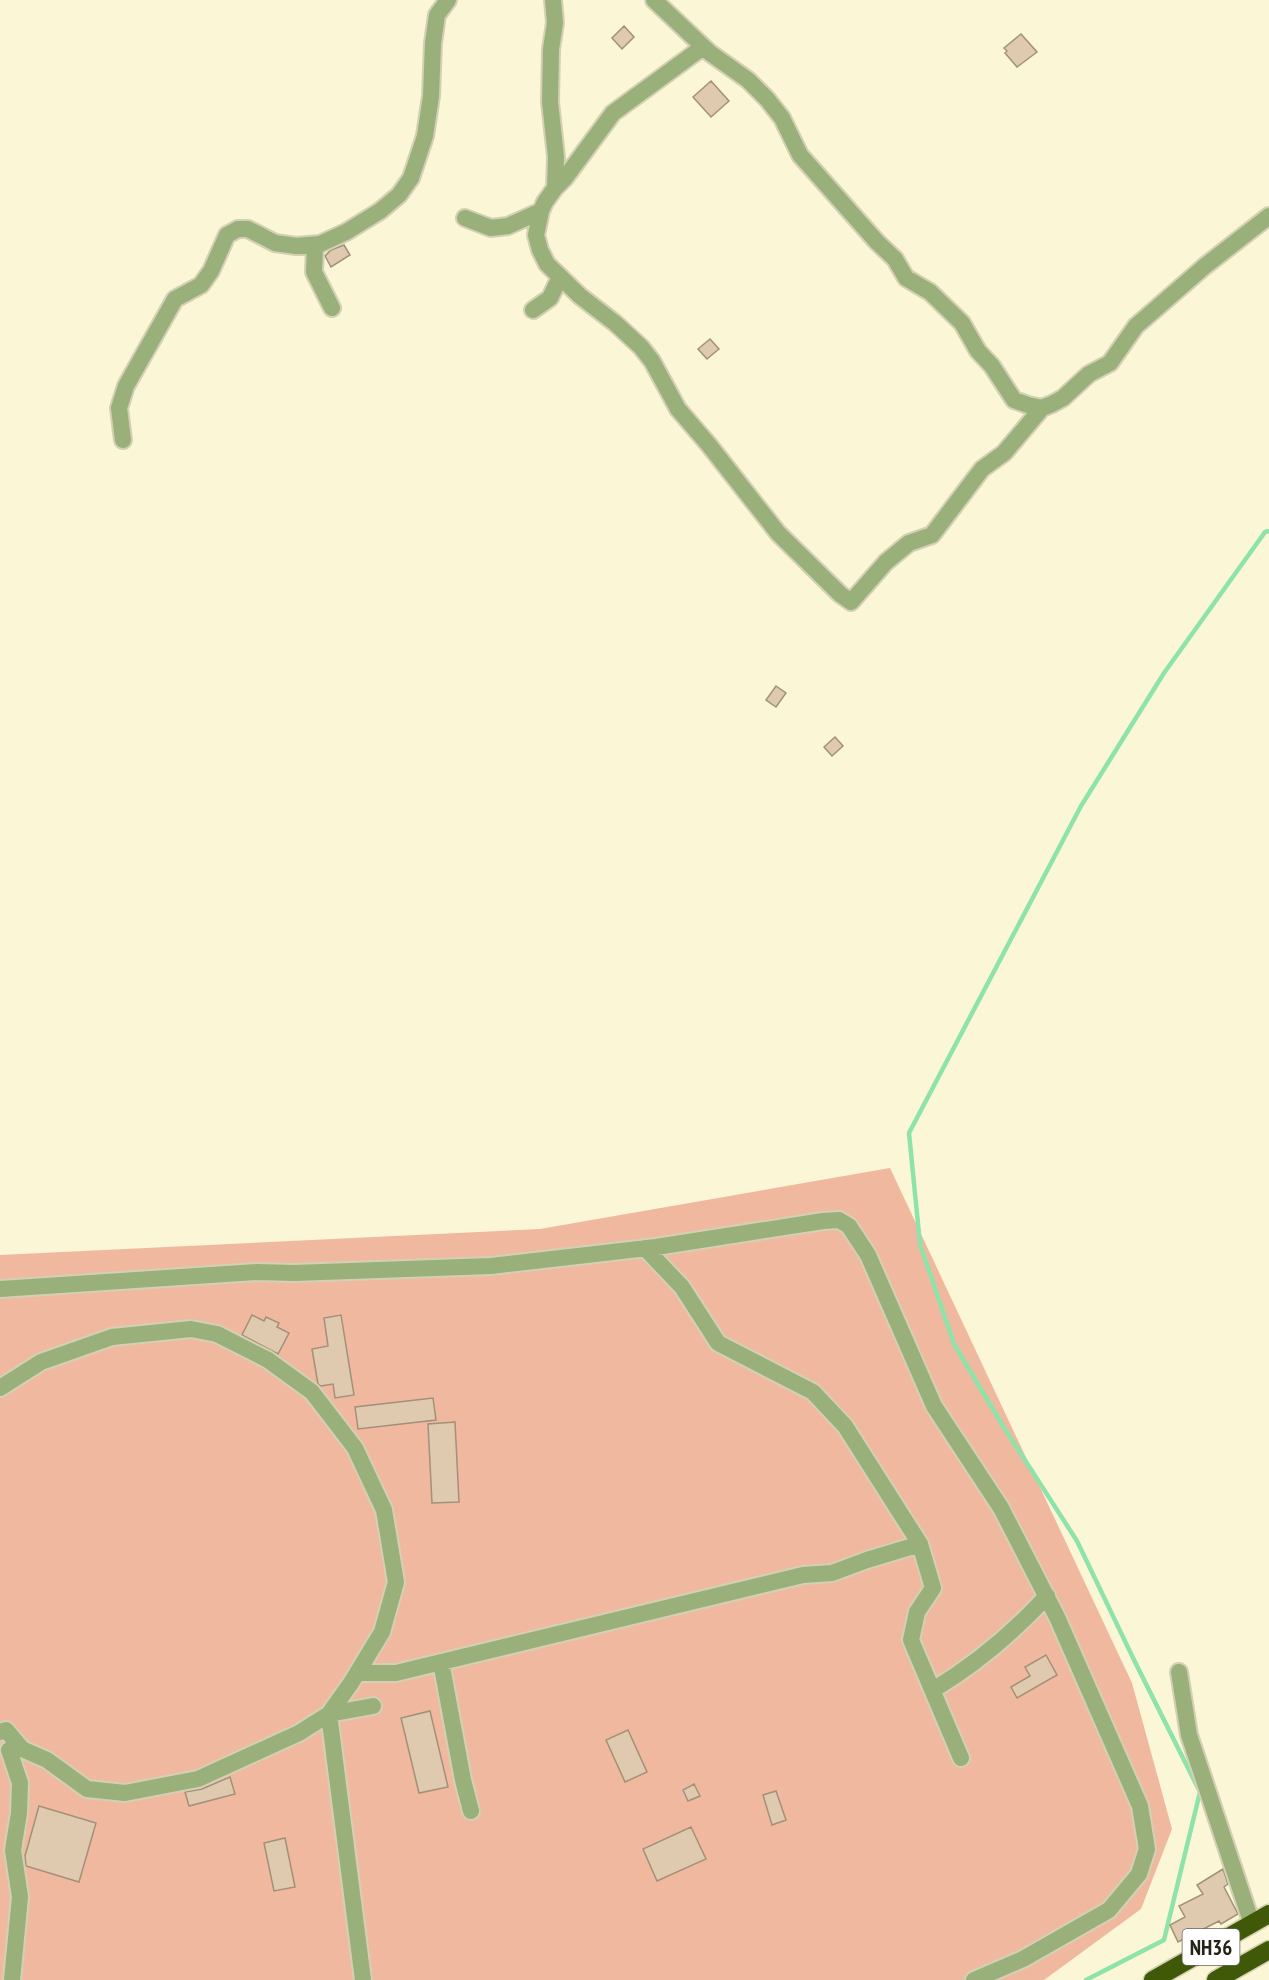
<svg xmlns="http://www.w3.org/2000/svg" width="1269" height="1980" viewBox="0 0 1269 1980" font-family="'PT Sans Narrow',sans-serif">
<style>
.green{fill:#f0b89f}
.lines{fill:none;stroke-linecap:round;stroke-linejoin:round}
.stream{stroke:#8ee3ab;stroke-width:4.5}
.building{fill:#dfcab0;stroke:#a39078;stroke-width:1.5}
.minor-casing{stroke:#d4d0b4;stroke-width:20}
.highway-casing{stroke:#d4d0b4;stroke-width:21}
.minor{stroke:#99b07a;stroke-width:16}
.highway{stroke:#3f5909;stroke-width:18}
.labels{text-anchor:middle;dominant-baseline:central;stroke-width:6;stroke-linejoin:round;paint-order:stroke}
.shield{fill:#fff;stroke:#66655d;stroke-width:1.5}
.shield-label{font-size:21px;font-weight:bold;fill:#252318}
</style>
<rect width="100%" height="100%" fill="#fbf6d6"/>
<path class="green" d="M890 1168 1132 1683 1172 1829 1141 1909 1044 1980H0V1255L540 1229Z"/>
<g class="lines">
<path class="stream" d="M1086 1980 1164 1940 1200 1792 1135 1662 1077 1541 1003 1426 954 1344 920 1244 909 1133 1081 806 1164 673 1265 532 1269 531"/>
</g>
<path class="building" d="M624 26 634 37 622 49 612 38Z
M1021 34 1037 52 1017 67 1005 53 1007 51 1004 48Z
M711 81 729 101 711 117 693 97Z
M344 245 350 255 331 267 325 256 331 250Z
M710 339 719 349 707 359 698 349Z
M776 686 786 693 776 707 766 700Z
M835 737 843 746 832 756 824 747Z
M252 1315 264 1321 266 1317 279 1323 277 1327 289 1333 278 1354 242 1335Z
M341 1315 354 1395 335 1398 333 1384 321 1386 318 1384 312 1349 328 1346 324 1318Z
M433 1398 436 1420 358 1429 355 1407Z
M455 1422 459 1502 432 1503 428 1424Z
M1046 1655 1057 1675 1017 1698 1011 1687 1030 1676 1025 1667Z
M430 1711 448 1787 419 1793 401 1718Z
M628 1730 647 1772 625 1782 606 1740Z
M230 1777 235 1794 189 1806 185 1792 202 1789Z
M694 1784 700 1796 688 1801 683 1790Z
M776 1791 786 1820 772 1825 763 1795Z
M39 1806 96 1823 79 1882 26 1866 25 1856Z
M691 1827 706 1859 657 1881 643 1849Z
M285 1838 295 1887 274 1891 264 1843Z
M1223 1869 1228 1884 1224 1887 1238 1914 1221 1924 1219 1921 1178 1942 1170 1925 1185 1917 1179 1906 1203 1894 1197 1885Z"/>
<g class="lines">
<g class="minor-casing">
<path id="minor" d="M553 0 555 23 551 49 550 102 556 157 555 188 545 202 541 211 536 235 540 250 547 264 580 296 615 323 641 347 652 361 678 409 709 445 778 533 840 594 851 602 886 562 909 543 932 535 982 469 1004 453 1042 408
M654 0 710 53 748 80 767 99 782 118 800 155 877 242 895 259 906 278 930 292 962 323 978 351 992 366 1014 400 1028 405 1042 408 1052 404 1063 398 1089 374 1110 363 1136 326 1205 266 1269 216
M555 188 565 178 613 113 703 47
M465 218 491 228 508 226 541 211
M315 245 314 272 332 308
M533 310 550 298 560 277
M123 440 119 408 126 386 175 299 201 285 211 271 227 235 238 229H248L275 243 296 246 320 244 346 232 380 211 399 195 411 178 425 136 431 96 433 43 437 15 448 0
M645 1248 682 1287 718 1343 813 1392 845 1426 920 1544 933 1588 917 1612 911 1640 961 1758
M0 1289 257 1272 294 1273 491 1266 656 1247 823 1221 839 1220 849 1226 868 1255 934 1406 1001 1508 1057 1617 1140 1806 1147 1849 1139 1874 1109 1910 1023 1959 974 1980
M0 1388 41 1362 112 1337 191 1329 217 1334 268 1360 312 1392 355 1448 384 1510 396 1582 382 1632 351 1683 329 1714 363 1980
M441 1662 463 1780 471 1811
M1179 1672 1189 1735 1252 1924
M357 1673H396L803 1575 832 1573 867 1560 920 1544
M933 1690C976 1664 1013 1633 1047 1596
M0 1732 6 1730 22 1749 47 1760 87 1789 125 1793 198 1779 299 1733 329 1714 373 1706
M9 1750 20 1783 19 1813 13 1850 20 1897 12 1980"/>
</g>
<g class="highway-casing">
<path id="highway" d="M1153 1980 1269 1914
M1216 1980 1269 1950"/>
</g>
<use href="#minor" class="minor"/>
<use href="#highway" class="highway"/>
</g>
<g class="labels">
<rect class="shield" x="1182.5" y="1929" width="57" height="36" rx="4.5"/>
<g class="shield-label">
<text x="1211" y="1947">NH36</text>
</g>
</g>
</svg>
